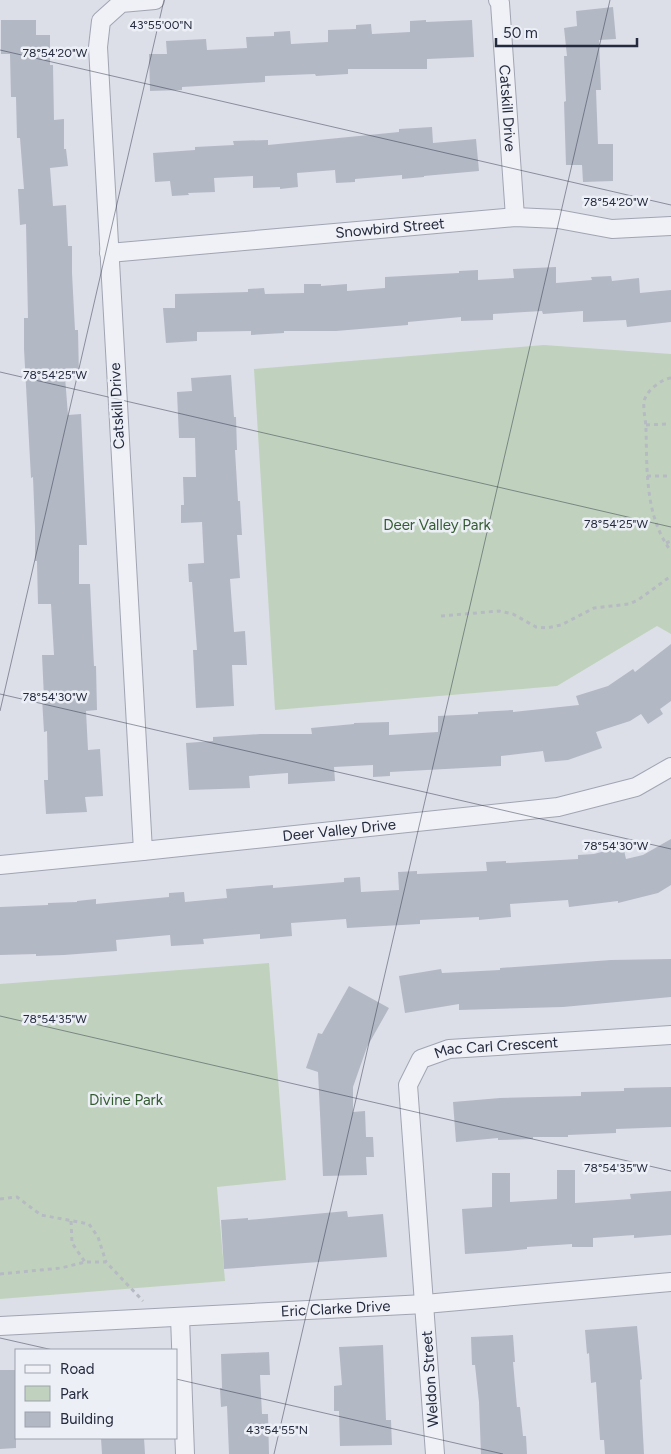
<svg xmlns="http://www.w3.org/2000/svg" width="671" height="1454" viewBox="0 0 671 1454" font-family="Figtree,sans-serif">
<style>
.green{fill:#c0d2bd}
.building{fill:#b3b8c5}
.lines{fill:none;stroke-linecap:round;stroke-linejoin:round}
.minor-casing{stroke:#a1a5b2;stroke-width:20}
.path{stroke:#b6bac3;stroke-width:3;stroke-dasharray:4 4;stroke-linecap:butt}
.minor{stroke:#eff1f6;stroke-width:18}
.ticks{fill:none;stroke:#252b3f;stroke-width:1;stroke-opacity:0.45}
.labels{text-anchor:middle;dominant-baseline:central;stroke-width:5;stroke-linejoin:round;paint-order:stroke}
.street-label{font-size:15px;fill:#252b3f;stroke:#eceff5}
.park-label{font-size:15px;fill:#345c31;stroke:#eceff5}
.ticks-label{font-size:12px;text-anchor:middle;fill:#252b3f;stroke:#eceff5;stroke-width:5;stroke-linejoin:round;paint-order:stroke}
</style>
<rect width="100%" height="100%" fill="#dcdfe8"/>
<path class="green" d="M544 345 671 354V634L657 626 557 686 275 710 254 369Z
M269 963 286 1180 217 1187 225 1281 0 1299V984Z"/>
<path class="building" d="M613 7 616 39 599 40 601 90H596L598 144H613V181L583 182 582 165H566L564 102 566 101 564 56H567L564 28 577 26 576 11Z
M1 20H36V35H50V65H53L54 120 64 119V149H66L68 166 50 168 53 206 66 205 68 246H72V273L75 330H78L79 377H65L68 415 81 414 87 545H79V584H90L94 666H96L97 710 86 711 88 750 100 749 103 796 85 797 87 812 46 814 44 780H48L47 731 44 732 42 698H44L42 655H54L51 604H38L37 561H35V528L33 477 31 478 24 349V318H28L26 224 20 225 18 189H24L20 138H17L16 97H11L10 54H1Z
M426 20V22L472 20 474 57 427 59V69H348V74L316 76 315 74 265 76V82L182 87V90L150 91 149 54H167L166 41 206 39 207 50 247 48 246 37 274 36V32L290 31 291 44 328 42V30L356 29V25L371 24 372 34 410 32V21Z
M432 127 433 143 476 139 479 171 424 176V177L402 179V175L355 179V182L336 183 335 170 297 173 298 187 280 189V187L253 188V176L214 178 215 192 188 193 189 195 172 196 170 181 155 182 153 153 195 150V147L234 145 233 141 268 140V145L399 132V129Z
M556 267V283L592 280 591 277 611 276 612 281 639 278 640 293 671 290V322L627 327 626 320 583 322V311L543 314 542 311 493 314V320L461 321V317L408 322V325L336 331H284V333L251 335V331L197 332V341L166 343 163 308H175V294L248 292V289L264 288 265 294 304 293V284H321V286L347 284V291L385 288V277L459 273V271L478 270V280L514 278 513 269Z
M231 375 234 417H236L237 450H235L238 501H240L242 535H237L240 578 230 579 234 632 245 631 247 665H232L234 706 196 708 193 650H197L192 582H189L188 564 204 563 202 522 181 523V505H184L183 477H196L195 438H179L177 392 192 391 191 378Z
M671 644V701L660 709 663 714 648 724 641 714 630 721 596 732 602 748 568 760 545 762 543 751 501 756V766L390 772V776L373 777V765L334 767 335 781 288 784V773L249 776 250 788 189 790 186 743 213 741V737L260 734H312L311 728 354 724V723L389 722V735L438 732V716L478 714V712L513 710V712L579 705 576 696 608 686 633 669 635 672Z
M671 839V885L658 893 618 903V901L569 907 568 900 510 904 511 917 479 920V917L420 920V924L347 928 346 919 291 923 292 936 260 939V934L203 939 204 944 171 946 170 935 116 940 117 951 64 955 36 956V954L0 955V907L48 905V903L77 902V901L96 899V904L169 897V893L184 892 185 902 227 898 226 889 273 885V888L344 882V878L360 877 361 892 399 890 398 872 417 871V874L487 871 486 862 506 861V863L578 859V855L594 854 623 846 626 859 643 855Z
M671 959V997L563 1007 459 1010V1004L405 1013 399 976 441 969 442 973 500 970V968L611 960Z
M349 986 389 1008 367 1047 353 1087V1112L365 1111 366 1137H373L374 1157H366L367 1175 323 1176 318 1072 306 1068 318 1033 322 1034Z
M671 1087V1127L616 1129V1133L568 1135V1137H533V1139L498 1140V1138L456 1142 453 1102 500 1098 581 1096V1092L624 1091V1088Z
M557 1170H575V1203L631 1199 630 1194 671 1191V1235L634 1238V1235L593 1238V1247H572V1244L527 1247V1249L508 1251 465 1254 462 1209 492 1207V1173H510V1202L557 1199Z
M347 1211 348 1217 383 1214 387 1257 224 1269 221 1220 248 1218V1220Z
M637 1326 642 1379 640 1380 644 1454H605L604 1440H600L596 1382 591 1383 589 1353 587 1354 585 1330Z
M513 1335 515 1362H513L517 1407H520L523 1436H526L527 1454H481L479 1402 475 1365H472L471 1337Z
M383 1345 386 1420H391L392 1445 340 1446 339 1411H334V1386L342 1385 339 1347Z
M269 1352 270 1375H260L262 1414H268L269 1454H229L227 1406 221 1407 220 1388H222L221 1354Z
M0 1370H16V1448L0 1449Z
M101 1438H144L145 1454H102Z"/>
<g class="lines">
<g class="minor-casing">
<g id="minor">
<path id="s1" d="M498 0 500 3 515 217"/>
<path id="s2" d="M109 253 515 217 558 219 612 229 671 226"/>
<path d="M143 851 98 47 101 21 121 3 155 0"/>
<path id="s3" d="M0 865 143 851 558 807 636 787 671 767"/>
<path d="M180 1317 185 1454"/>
<path id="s4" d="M0 1326 425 1304 671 1282"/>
<path id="s5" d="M435 1454 408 1085 421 1059 449 1049 671 1035"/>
</g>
</g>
<path class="path" d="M671 378C661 379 645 392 644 402 643 411 646 421 646 429 647 470 645 517 671 551
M646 425 666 424
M647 476H671
M666 543 671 541
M441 616 499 611 513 614 536 627 547 628 561 625 594 608 629 604 638 600 671 576
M0 1199 17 1197 41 1215 89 1224 98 1237 106 1262
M71 1221 72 1243 85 1262
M0 1274 61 1268 85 1262H106L143 1301"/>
<use href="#minor" class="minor"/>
</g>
<path class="ticks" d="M0 50 671 205M0 372 671 527M0 694 671 849M0 711 164 0M0 1016 671 1171M0 1338 53 1350M176 1379 503 1454M274 1454 610 0"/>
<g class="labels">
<g class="street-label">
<text stroke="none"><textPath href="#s1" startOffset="109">Catskill Drive</textPath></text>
<text stroke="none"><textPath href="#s2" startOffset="282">Snowbird Street</textPath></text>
<text transform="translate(117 406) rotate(-93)">Catskill Drive</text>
<text stroke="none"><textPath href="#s3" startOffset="341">Deer Valley Drive</textPath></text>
<text stroke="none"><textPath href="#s5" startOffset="476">Mac Carl Crescent</textPath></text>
<text stroke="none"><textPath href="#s4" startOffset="336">Eric Clarke Drive</textPath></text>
<text transform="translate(430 1379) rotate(-94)">Weldon Street</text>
</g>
<g class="park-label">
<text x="437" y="525">Deer Valley Park</text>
<text x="126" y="1100">Divine Park</text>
</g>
</g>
<g class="ticks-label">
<text x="161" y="29">43°55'00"N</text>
<text x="55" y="57">78°54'20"W</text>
<text x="616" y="206">78°54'20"W</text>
<text x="55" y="379">78°54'25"W</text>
<text x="616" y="528">78°54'25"W</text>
<text x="55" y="701">78°54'30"W</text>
<text x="616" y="850">78°54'30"W</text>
<text x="55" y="1023">78°54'35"W</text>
<text x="616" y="1172">78°54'35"W</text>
<text x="277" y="1434">43°54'55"N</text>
</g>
<rect x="15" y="1349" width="162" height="90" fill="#eceff5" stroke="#9ca1ac"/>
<rect x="25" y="1365" width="25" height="8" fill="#eff1f6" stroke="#9ca1ac"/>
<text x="60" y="1374" font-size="15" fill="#252b3f">Road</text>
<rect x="25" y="1386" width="25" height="15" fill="#c0d2bd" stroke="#9ca1ac"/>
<text x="60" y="1399" font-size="15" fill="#252b3f">Park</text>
<rect x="25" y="1412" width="25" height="15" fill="#b3b8c5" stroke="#9ca1ac"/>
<text x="60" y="1424" font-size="15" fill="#252b3f">Building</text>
<path d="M496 38v8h141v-8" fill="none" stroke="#252b3f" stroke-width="2.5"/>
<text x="503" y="38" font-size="15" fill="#252b3f" stroke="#eceff5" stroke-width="4" paint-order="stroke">50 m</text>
</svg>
